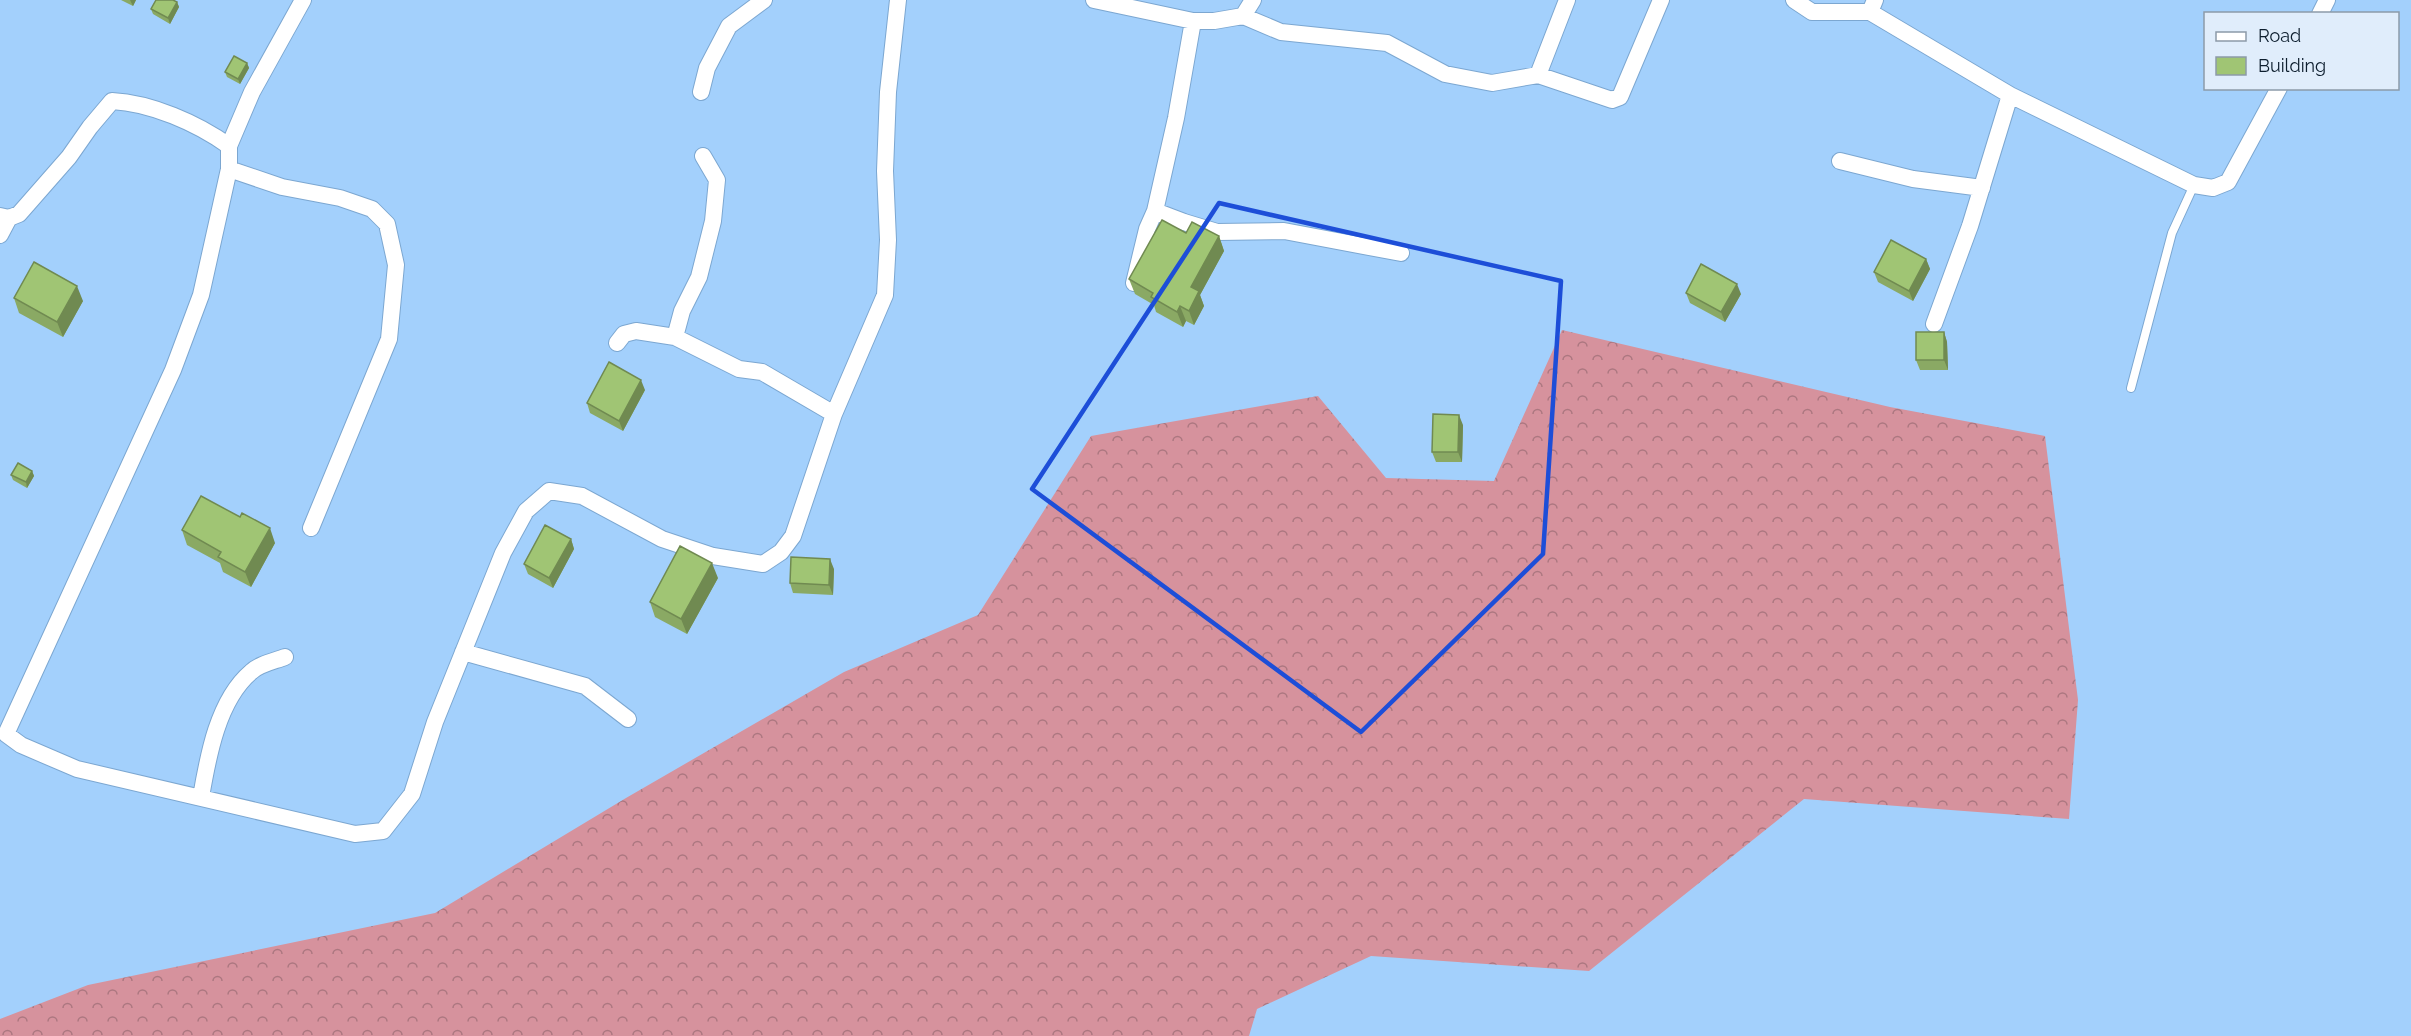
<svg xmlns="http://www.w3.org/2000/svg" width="2411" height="1036" viewBox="0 0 2411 1036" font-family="Raleway,sans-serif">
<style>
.forest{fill:url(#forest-crowns)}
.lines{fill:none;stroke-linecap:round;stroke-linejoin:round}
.service-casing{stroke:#7ca7d1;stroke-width:10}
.minor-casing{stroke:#7ca7d1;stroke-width:18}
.service{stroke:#fff;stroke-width:8}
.minor{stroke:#fff;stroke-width:16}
.wall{fill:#8aa964}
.shaded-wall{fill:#708a51}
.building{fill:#a0c574;stroke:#708a51;stroke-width:1.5}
.marked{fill:none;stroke:#1d4ed8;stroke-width:4.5;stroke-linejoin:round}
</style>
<defs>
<pattern id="forest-crowns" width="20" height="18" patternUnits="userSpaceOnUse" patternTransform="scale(1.5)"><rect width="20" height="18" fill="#d6929d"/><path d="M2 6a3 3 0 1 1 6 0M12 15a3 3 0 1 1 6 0" fill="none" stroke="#ac7780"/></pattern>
</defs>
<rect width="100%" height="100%" fill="#a3d0fc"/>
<path class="forest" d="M1562 330 1890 407 2045 436 2078 700 2069 819 1804 799 1589 971 1371 956 1257 1009 1249 1036H0V1019L88 985 435 913 626 798 844 672 978 615 1091 436 1318 396 1386 478 1494 481Z"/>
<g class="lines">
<g class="service-casing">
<path id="service" d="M2131 388 2172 233 2194 185"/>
</g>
<g class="minor-casing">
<path id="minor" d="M303 0 252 92 229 146V169L201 295 173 370 6 734 21 745 77 769 355 834 383 831 412 794 435 722 503 553 526 511 549 491 582 496 662 539 713 556 763 564 781 552 793 536 834 414 885 295 888 240 885 171 888 92 898 0
M1094 0 1193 21H1214L1243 16 1253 0
M1794 0 1812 12H1870L1875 0
M1870 12 2010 95 1970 226 1934 324
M2320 14 2327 0
M1243 16 1281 32 1387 43 1445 74 1492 83 1538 75 1612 100 1620 97 1661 0
M1538 75 1567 0
M701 92 707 68 729 26 764 0
M2010 95 2194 185 2213 188 2228 182 2279 88
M1840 161 1913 179 1982 188
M229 169 282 187 340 198 372 209 387 224 396 265 389 339 311 528
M1155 211 1184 222 1217 232 1284 231 1401 253
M0 216 9 218 19 214 69 157 90 127 112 101C151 103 197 123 229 146
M0 235 9 218
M1134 283 1147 229 1155 211 1176 118 1193 21
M675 337 682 311 699 277 713 221 717 180 703 156
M617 343 624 334 636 331 675 337 739 369 762 372 834 414
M463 652 585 686 628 719
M201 797C208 756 218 700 251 672 259 664 275 661 285 657"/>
</g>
<use href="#service" class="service"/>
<use href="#minor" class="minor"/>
</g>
<path class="wall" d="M121 0H136L133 6Z
M177 2 179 7 170 24 153 14 151 9Z
M247 63 249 68 240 84 227 77 225 72Z
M1186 233 1219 236 1224 251 1200 295 1204 306 1194 325 1186 321 1183 327 1156 312 1154 305 1135 294 1129 279Z
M1926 259 1930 269 1913 301 1878 282 1874 272Z
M1686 293 1741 294 1725 322 1690 303Z
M14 298 83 301 63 337 19 313Z
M1944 332 1947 342 1948 370H1920L1916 360Z
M645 390 623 431 590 413 587 403Z
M1463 425 1462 462H1436L1432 452Z
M32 471 34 476 27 488 13 480 11 475Z
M182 530 275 543 251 587 223 572 220 563 187 545Z
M571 539 574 549 553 588 528 574 524 564Z
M834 569 833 595 793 593 790 583Z
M718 578 687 634 655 617 650 602Z"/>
<path class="shaded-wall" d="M130 0H136L133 6Z
M177 2 179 7 170 24 168 18Z
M247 63 249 68 240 84 238 79Z
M1219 236 1224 251 1200 295 1204 306 1194 325 1189 311 1191 287Z
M1926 259 1930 269 1913 301 1909 291Z
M1737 284 1741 294 1725 322 1721 312Z
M77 286 83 301 63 337 57 322Z
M1180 306 1186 321 1183 327 1177 312Z
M1944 332 1947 342 1948 370 1944 360Z
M641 380 645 390 623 431 619 421Z
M1459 415 1463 425 1462 462 1458 452Z
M32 471 34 476 27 488 26 482Z
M270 528 275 543 251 587 245 572Z
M571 539 574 549 553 588 549 578Z
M830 559 834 569 833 595 829 585Z
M712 563 718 578 687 634 681 619Z"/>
<path class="building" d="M156 0H173L177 2 168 18 151 9Z
M234 56 247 63 238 79 225 72Z
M1162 220 1186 233 1192 222 1219 236 1191 287 1199 291 1189 311 1180 306 1177 312 1151 297 1153 293 1129 279Z
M1891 240 1926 259 1909 291 1874 272Z
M34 262 77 286 57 322 14 298Z
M1701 264 1737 284 1721 312 1686 293Z
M1916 332H1944V360H1916Z
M609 362 641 380 619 421 587 403Z
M1433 414 1459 415 1458 452H1432Z
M18 463 32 471 26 482 11 475Z
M201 496 240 517 242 513 270 528 245 572 218 557 221 552 182 530Z
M545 525 571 539 549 578 524 564Z
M680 546 712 563 681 619 650 602Z
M791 557 830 559 829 585 790 583Z"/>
<path class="marked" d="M1219 203 1561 281 1543 554 1361 732 1032 489Z"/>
<rect x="2204" y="12" width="195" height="78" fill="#e0edfb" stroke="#8c9aa9" stroke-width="1.5"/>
<rect x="2216" y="32" width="30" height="9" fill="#ffffff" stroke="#8c9aa9" stroke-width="1.5"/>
<text x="2258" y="42" font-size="18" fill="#0d1e2e">Road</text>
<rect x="2216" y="57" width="30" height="18" fill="#a0c574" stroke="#8c9aa9" stroke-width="1.5"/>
<text x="2258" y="72" font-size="18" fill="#0d1e2e">Building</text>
</svg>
